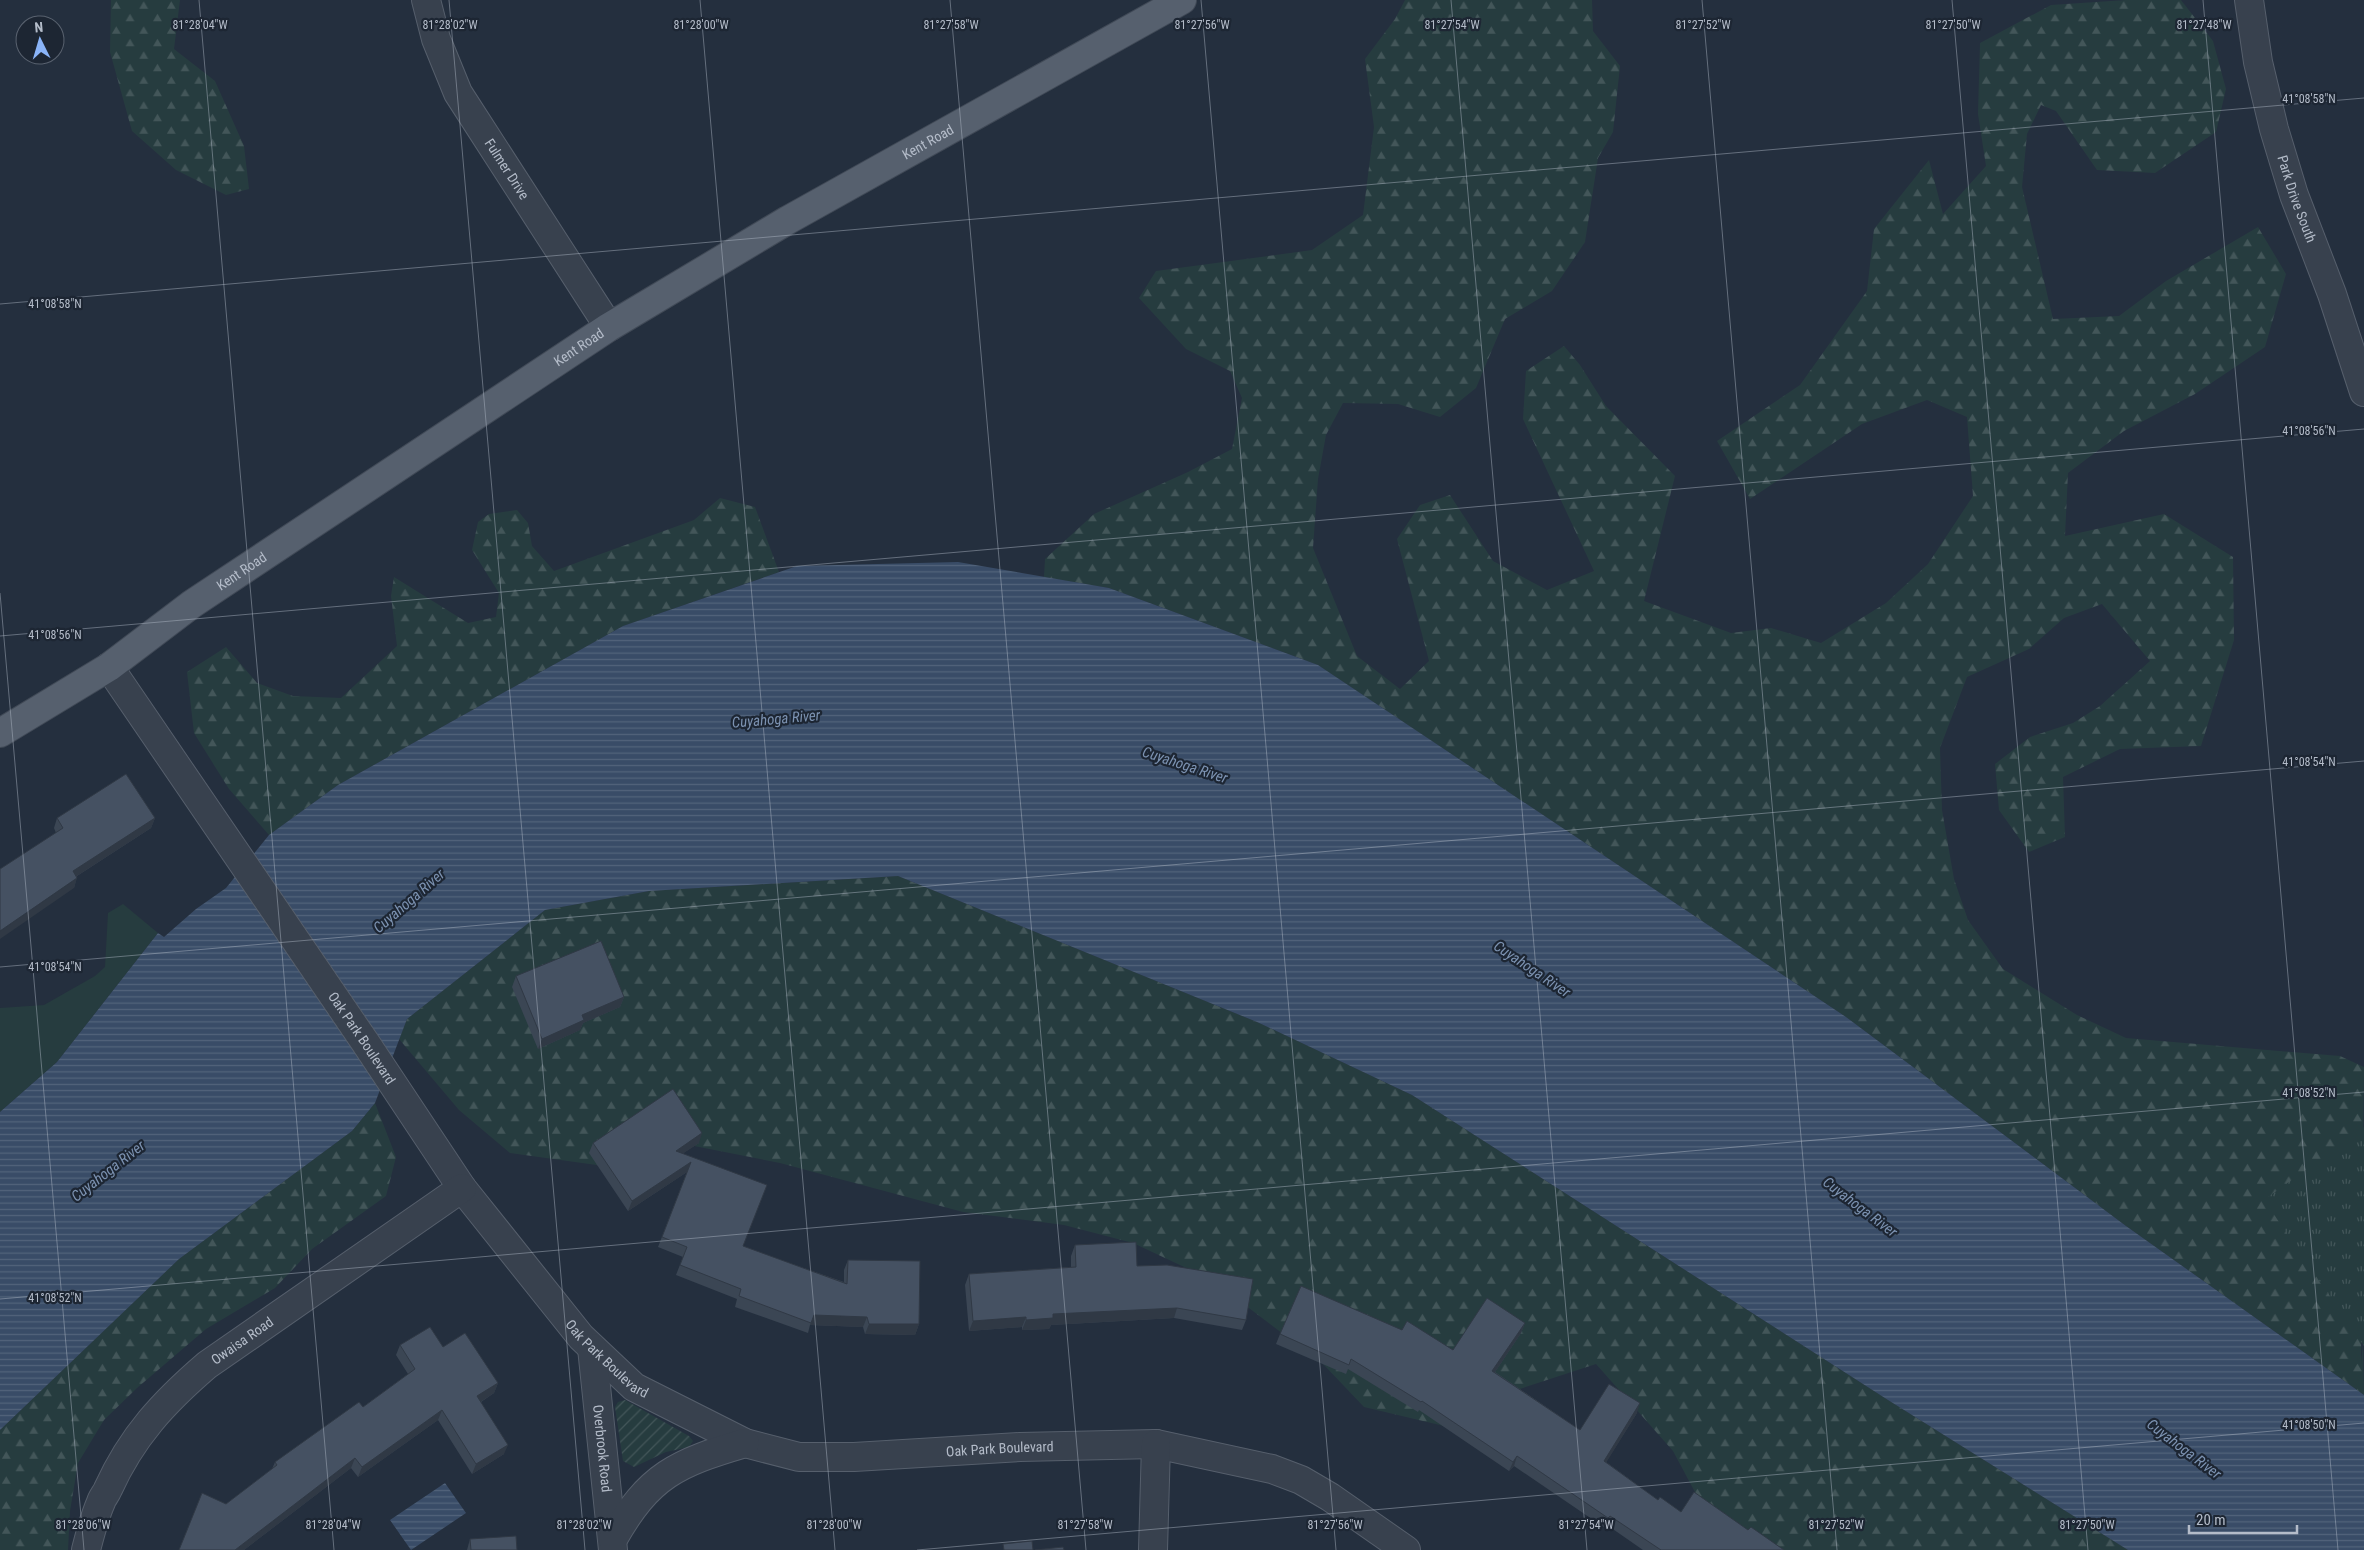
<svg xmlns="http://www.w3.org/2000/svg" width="2364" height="1550" viewBox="0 0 2364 1550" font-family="'Roboto Condensed',sans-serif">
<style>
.grass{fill:#263c3f}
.forest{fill:url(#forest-firs)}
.park{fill:url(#park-tufts)}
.garden{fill:url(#garden-furrows)}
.water{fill:url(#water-rules)}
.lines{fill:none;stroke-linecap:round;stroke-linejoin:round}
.minor-casing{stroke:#565f6c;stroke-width:30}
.primary-casing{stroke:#414a57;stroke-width:30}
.minor{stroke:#38414e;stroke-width:28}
.primary{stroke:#56606e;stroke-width:28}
.wall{fill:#3b4654}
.shaded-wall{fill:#303945}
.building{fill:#455162;stroke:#303945}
.ticks{fill:none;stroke:#b4bcc9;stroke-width:1;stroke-opacity:0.45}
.labels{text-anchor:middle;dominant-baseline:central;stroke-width:4.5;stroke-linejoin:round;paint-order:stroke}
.street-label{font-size:14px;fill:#b4bcc9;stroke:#1d2633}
.water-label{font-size:15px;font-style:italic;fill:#7c92b1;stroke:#1d2633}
.ticks-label{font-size:12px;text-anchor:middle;fill:#b4bcc9;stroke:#1d2633;stroke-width:4.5;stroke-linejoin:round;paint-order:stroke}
</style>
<defs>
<pattern id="forest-firs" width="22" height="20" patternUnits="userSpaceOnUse" patternTransform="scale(1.25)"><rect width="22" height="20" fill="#263c3f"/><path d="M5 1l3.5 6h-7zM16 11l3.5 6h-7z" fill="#435659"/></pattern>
<pattern id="park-tufts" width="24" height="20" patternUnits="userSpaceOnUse" patternTransform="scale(1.25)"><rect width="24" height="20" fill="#263c3f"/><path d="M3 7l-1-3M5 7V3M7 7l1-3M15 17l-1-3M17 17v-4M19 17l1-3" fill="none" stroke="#435659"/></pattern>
<pattern id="garden-furrows" width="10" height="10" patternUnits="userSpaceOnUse" patternTransform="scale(1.25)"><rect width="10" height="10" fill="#263c3f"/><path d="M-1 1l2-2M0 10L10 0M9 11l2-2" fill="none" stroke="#435659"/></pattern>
<pattern id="water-rules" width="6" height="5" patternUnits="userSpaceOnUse" patternTransform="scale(1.25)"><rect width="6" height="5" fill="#394c67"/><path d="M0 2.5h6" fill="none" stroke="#53647b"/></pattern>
</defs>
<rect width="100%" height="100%" fill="#242f3e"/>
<path class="grass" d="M123 904 158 933 57 1062 0 1112V1008L44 1005 95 976 105 967 108 913Z"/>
<path class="forest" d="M111 0H180L174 49 215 81 244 146 249 189 226 195 176 170 132 131 110 52Z
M1405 0H1592L1593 31 1620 66 1613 132 1598 158 1585 242 1552 291 1505 319 1476 388 1440 417 1398 404 1343 403 1326 435 1318 479 1313 548 1357 656 1400 689 1429 661 1397 539 1420 505 1450 495 1493 561 1547 590 1594 571 1523 419 1526 371 1564 346 1580 365 1606 406 1675 476 1644 601 1731 633 1771 628 1821 643 1886 603 1928 564 1973 496 1967 417 1927 400 1862 424 1750 499 1717 441 1800 385 1867 291 1874 229 1929 160 1943 214 1986 166 1978 114 1980 43 2051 5 2126 0H2181L2213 41 2226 89 2216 132 2155 173 2097 170 2056 111 2041 105 2027 134 2022 187 2053 319 2119 316 2166 281 2258 227 2286 274 2265 347 2195 394 2124 431 2068 473 2065 536 2164 514 2233 557 2234 640 2201 746 2120 749 2063 777 2065 837 2029 852 1999 810 1995 764 2030 737 2073 723 2100 706 2150 661 2102 604 2064 618 2029 649 1967 677 1940 748 1942 810 1954 879 1968 920 2003 969 2077 1015 2126 1038 2340 1056 2364 1067 2361 1363 2363 1344 2364 1395 2126 1226 1846 1017 1318 665 1109 588 1044 577 1045 559 1094 514 1188 472 1232 449 1242 398 1230 371 1186 349 1139 298 1156 271 1312 250 1363 215 1374 127 1365 59 1395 19Z
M720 498 755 507 779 572 623 626 338 785 269 835 229 789 194 733 187 672 226 647 257 683 293 696 341 698 397 646 391 596 394 577 468 623 496 617 499 593 472 550 478 522 489 514 517 510 528 523 532 546 554 571 694 520Z
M898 876 1257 1022 1412 1095 1888 1400 2128 1550H1726L1673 1451 1596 1364 1489 1399 1444 1426 1364 1407 1324 1365 1212 1280 1133 1243 1064 1225 963 1212 780 1163 684 1144 611 1167 510 1153 459 1110 399 1039 407 1019 545 910 649 891Z
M375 1103 396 1157 386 1196 312 1249 275 1288 206 1329 137 1388 104 1420 78 1463 70 1511 68 1550H0V1430L179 1259 352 1131Z"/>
<path class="park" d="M2364 1127V1346L2264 1200Z"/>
<path class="garden" d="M625 1400 689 1436 693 1441 689 1447 666 1452 634 1467 623 1461 615 1407 618 1402Z"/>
<path class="water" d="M958 562 1109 588 1318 665 1846 1017 2126 1226 2364 1395V1550H2128L1888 1400 1412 1095 1257 1022 898 876 649 891 545 910 407 1019 375 1103 352 1131 179 1259 0 1430V1112L57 1062 158 933 164 937 196 909 226 888 269 835 338 785 623 626 797 566Z
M445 1483 466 1513 411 1550 390 1520Z"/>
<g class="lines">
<g class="minor-casing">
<g id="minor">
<path id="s1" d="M426 0 436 39 458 93 609 327"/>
<path id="s2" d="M2249 0 2258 62 2274 129 2294 195 2332 294 2364 392"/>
<path id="s3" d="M109 667 367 1045 462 1188 581 1337 634 1387 745 1443 799 1457H854L1020 1447 1156 1444 1272 1469 1301 1480 1330 1497 1406 1550"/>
<path id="s4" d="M592 1348 613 1550"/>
<path d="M613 1539C649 1475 677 1463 745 1443"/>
<path id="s5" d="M86 1550C90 1534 94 1518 101 1502 102 1498 106 1494 108 1489 132 1436 164 1402 207 1365L462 1188"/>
<path d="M1153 1550 1156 1444"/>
</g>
</g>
<g class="primary-casing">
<g id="primary">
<path id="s6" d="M0 733 109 667 192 604 609 327 788 220 1182 0"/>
</g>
</g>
<use href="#minor" class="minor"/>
<use href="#primary" class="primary"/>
</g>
<path class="wall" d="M57 818H155L151 828 77 876 74 888 56 833 54 828Z
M516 976 624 997 620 1007 583 1023 580 1030 538 1049 512 987Z
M593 1143H699L683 1153 743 1247 844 1282V1270L848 1260 919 1324 915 1335 865 1334 863 1327 810 1325 808 1333 735 1307 737 1299 676 1275 683 1257 658 1247 687 1172 628 1211 589 1153Z
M1075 1245 1137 1266 1246 1320 1242 1330 1174 1318 1051 1325 1049 1329 1022 1330V1327L969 1331 965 1285 969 1274 1071 1267V1256Z
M1525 1323 1521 1333 1495 1372 1580 1430 1637 1413 1606 1462 1658 1500 1681 1512 1748 1530 1784 1550H1643L1607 1525 1605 1528 1514 1466 1509 1471 1419 1410 1418 1412 1348 1369 1346 1374 1276 1344 1280 1334 1402 1330 1453 1350Z
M400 1345 443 1347 498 1383 494 1393 481 1402 504 1454 472 1474 438 1420 358 1477 351 1468 244 1550H179L226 1504 272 1469 275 1462 363 1407 408 1374 396 1355Z
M470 1539 517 1550H467Z"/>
<path class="shaded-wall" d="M155 818 151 828 69 881 73 871Z
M77 878 74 888 0 939V931Z
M624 997 620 1007 583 1023 580 1030 538 1049 542 1039 582 1015Z
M702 1133 699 1143 672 1161 676 1151Z
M691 1162 687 1172 628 1211 632 1201Z
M1177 1308 1174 1318 1051 1325 1049 1329 1022 1330 1026 1320 1053 1314Z
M814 1315 867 1317 863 1327 810 1325Z
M1026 1317 1022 1327 969 1331 973 1321Z
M1525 1323 1521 1333 1489 1381 1492 1371Z
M869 1324H919L915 1335 865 1334Z
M498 1383 494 1393 474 1406 477 1396Z
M1640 1403 1637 1413 1601 1471 1604 1461Z
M442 1410 438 1420 358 1477 362 1467Z
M508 1445 504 1454 472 1474 476 1464Z
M1517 1456 1514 1466 1509 1471 1513 1462Z
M355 1458 351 1468 244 1550H235Z"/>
<path class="building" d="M126 774 155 818 73 871 77 878 0 931V869L63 828 57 818Z
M601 941 624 997 582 1015 584 1020 542 1039 516 976Z
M673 1089 702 1133 676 1151 767 1185 743 1246 847 1284 848 1260 920 1261 919 1324H869L867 1317 814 1315 811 1323 739 1296 741 1289 680 1265 687 1247 662 1237 691 1162 632 1201 593 1143Z
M1136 1242 1137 1266 1167 1265 1253 1279 1246 1320 1177 1308 1053 1314V1318L1026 1320V1317L973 1321 969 1274 1076 1267 1075 1245Z
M1301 1286 1402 1330 1407 1321 1453 1350 1487 1298 1525 1323 1492 1371 1580 1430 1609 1384 1640 1403 1604 1461 1658 1500 1660 1497 1681 1512 1694 1492 1748 1530 1751 1527 1784 1550H1661L1610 1516 1608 1518 1517 1456 1513 1462 1422 1401 1421 1402 1351 1359 1349 1365 1280 1334Z
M430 1327 443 1347 465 1333 498 1383 477 1396 508 1445 476 1464 442 1410 362 1467 355 1458 235 1550H179L202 1493 226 1504 277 1465 275 1462 359 1402 363 1407 415 1369 400 1345Z
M516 1536 517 1550H471L470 1539Z
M1032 1541 1033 1550H1004L1003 1544Z
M1063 1547 1064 1550H1035Z"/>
<path class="ticks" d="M199 0 334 1550M449 0 585 1550M700 0 835 1550M950 0 1086 1550M1201 0 1336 1550M1451 0 1587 1550M1702 0 1837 1550M1952 0 2088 1550M2203 0 2338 1550M0 304 2364 98M0 593 84 1550M0 636 2364 429M0 967 2364 761M0 1299 2364 1092M917 1550 2364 1423"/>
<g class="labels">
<g class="street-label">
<text stroke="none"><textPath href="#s6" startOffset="1101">Kent Road</textPath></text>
<text stroke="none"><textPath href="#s1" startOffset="189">Fulmer Drive</textPath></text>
<text stroke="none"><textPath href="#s2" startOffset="205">Park Drive South</textPath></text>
<text stroke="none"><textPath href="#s6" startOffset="696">Kent Road</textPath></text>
<text stroke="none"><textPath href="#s6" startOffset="291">Kent Road</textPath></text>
<text stroke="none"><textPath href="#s3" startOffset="449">Oak Park Boulevard</textPath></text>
<text stroke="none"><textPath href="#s5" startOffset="268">Owaisa Road</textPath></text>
<text stroke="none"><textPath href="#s3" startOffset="854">Oak Park Boulevard</textPath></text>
<text stroke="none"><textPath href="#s4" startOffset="101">Overbrook Road</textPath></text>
<text stroke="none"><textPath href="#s3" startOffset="1274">Oak Park Boulevard</textPath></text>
</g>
<g class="water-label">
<text transform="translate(776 719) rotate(-5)">Cuyahoga River</text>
<text transform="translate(1185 765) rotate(18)">Cuyahoga River</text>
<text transform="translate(409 901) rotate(-41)">Cuyahoga River</text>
<text transform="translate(1532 969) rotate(34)">Cuyahoga River</text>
<text transform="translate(108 1171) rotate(-38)">Cuyahoga River</text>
<text transform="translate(1860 1207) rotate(37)">Cuyahoga River</text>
<text transform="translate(2184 1449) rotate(37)">Cuyahoga River</text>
</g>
</g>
<g class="ticks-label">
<text x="200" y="29">81°28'04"W</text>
<text x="450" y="29">81°28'02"W</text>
<text x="701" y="29">81°28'00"W</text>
<text x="951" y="29">81°27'58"W</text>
<text x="1202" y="29">81°27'56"W</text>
<text x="1452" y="29">81°27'54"W</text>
<text x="1703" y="29">81°27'52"W</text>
<text x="1953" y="29">81°27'50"W</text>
<text x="2204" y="29">81°27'48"W</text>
<text x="2309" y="103">41°08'58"N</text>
<text x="55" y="308">41°08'58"N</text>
<text x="2309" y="435">41°08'56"N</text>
<text x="55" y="639">41°08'56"N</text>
<text x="2309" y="766">41°08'54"N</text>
<text x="55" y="971">41°08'54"N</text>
<text x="2309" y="1097">41°08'52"N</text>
<text x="55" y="1302">41°08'52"N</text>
<text x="2309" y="1429">41°08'50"N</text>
<text x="83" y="1529">81°28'06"W</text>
<text x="333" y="1529">81°28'04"W</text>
<text x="584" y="1529">81°28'02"W</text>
<text x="834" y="1529">81°28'00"W</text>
<text x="1085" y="1529">81°27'58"W</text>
<text x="1335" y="1529">81°27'56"W</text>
<text x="1586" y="1529">81°27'54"W</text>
<text x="1836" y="1529">81°27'52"W</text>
<text x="2087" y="1529">81°27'50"W</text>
</g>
<g transform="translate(40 40) rotate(355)"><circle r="24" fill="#1d2633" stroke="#59626f"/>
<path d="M0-4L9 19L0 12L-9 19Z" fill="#8ab4f8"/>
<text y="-8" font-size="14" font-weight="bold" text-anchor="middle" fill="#b4bcc9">N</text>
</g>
<path d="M2189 1525v8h108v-8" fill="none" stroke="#b4bcc9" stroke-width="2.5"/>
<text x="2196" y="1525" font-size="15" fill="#b4bcc9" stroke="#1d2633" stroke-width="4" paint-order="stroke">20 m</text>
</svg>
